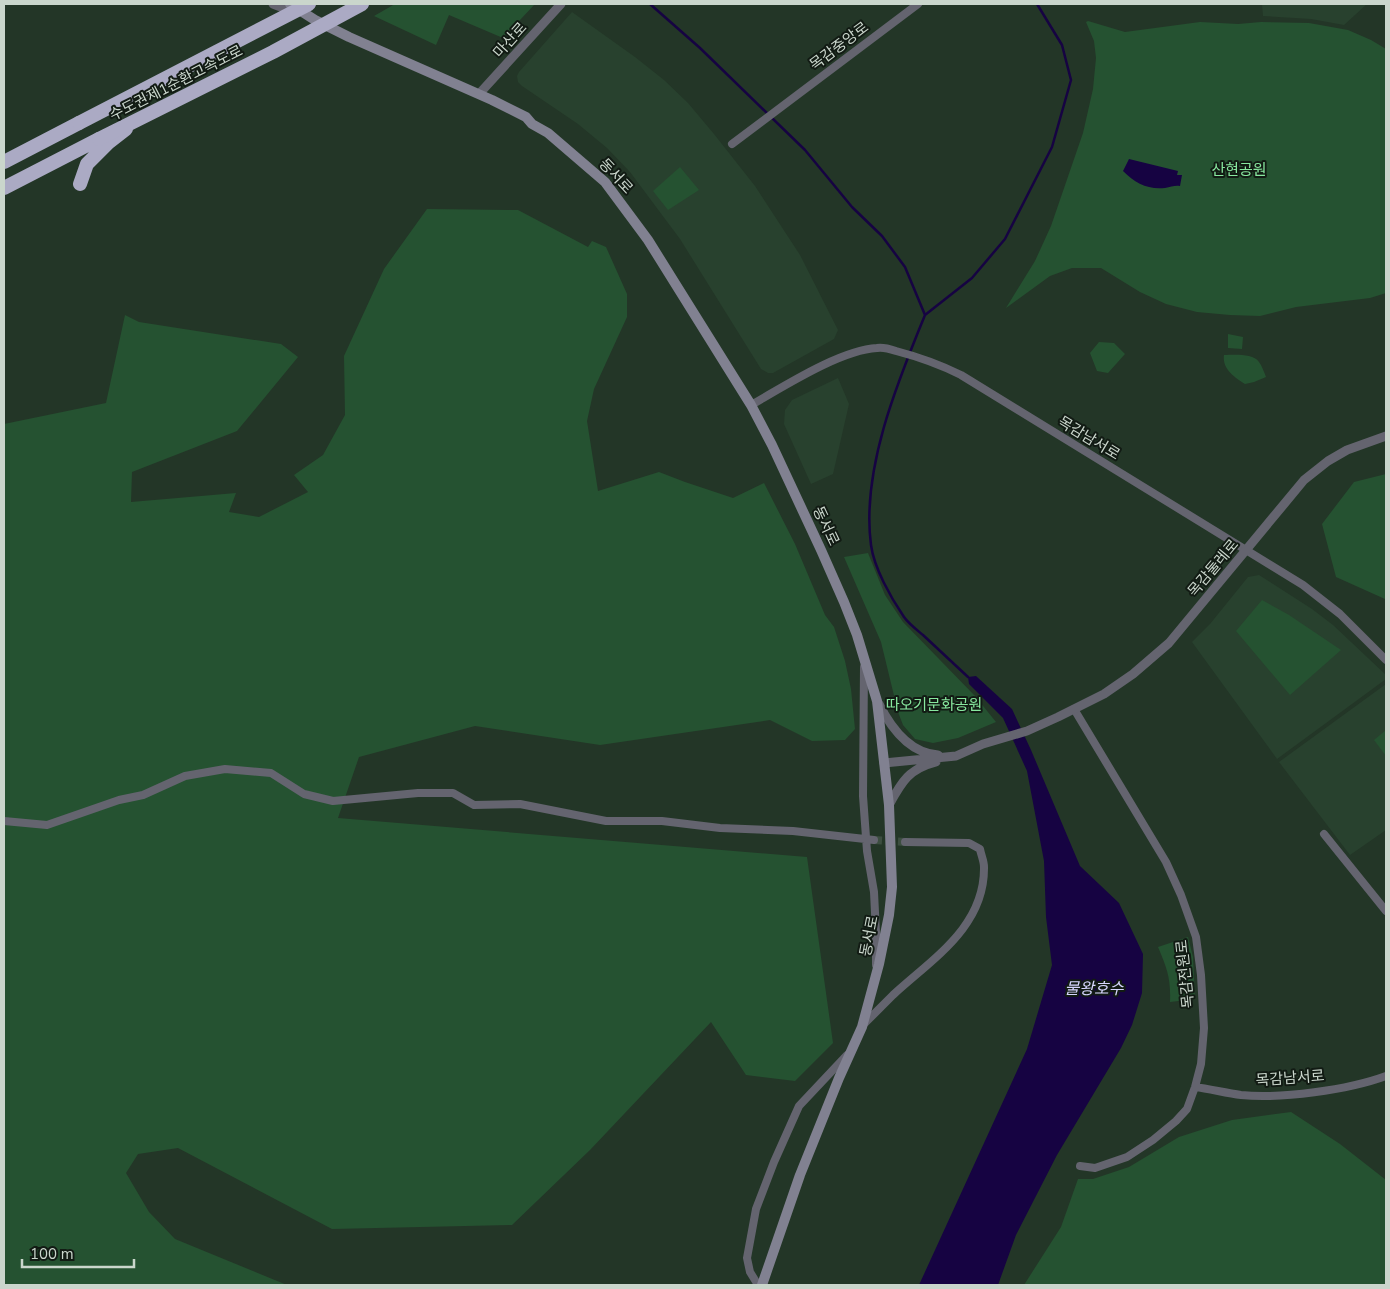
<svg xmlns="http://www.w3.org/2000/svg" width="1390" height="1289" viewBox="0 0 1390 1289" font-family="'Nunito Sans','Noto Sans KR',sans-serif">
<style>
.built{fill:#28412e}
.green{fill:#255231}
.water{fill:#160342}
.lines{fill:none;stroke-linecap:round;stroke-linejoin:round}
.stream{stroke:#160342;stroke-width:2.5}
.minor-tunnel{stroke:#3c4e40;stroke-width:8;stroke-dasharray:8 4;stroke-linecap:butt}
.minor{stroke:#64646f;stroke-width:8}
.tertiary{stroke:#64646f;stroke-width:9}
.secondary{stroke:#818191;stroke-width:10}
.motorway{stroke:#abaac4;stroke-width:14}
.motorway-bridge{stroke:#abaac4;stroke-width:14}
.labels{text-anchor:middle;dominant-baseline:central;stroke-width:4;stroke-linejoin:round;paint-order:stroke}
.street-label{font-size:15px;fill:#cad6cc;stroke:#121b14}
.park-label{font-size:15px;fill:#88e89f;stroke:#121b14}
.water-label{font-size:16px;font-style:italic;fill:#d6d5fd;stroke:#121b14}
</style>
<rect width="100%" height="100%" fill="#233627"/>
<path class="built" d="M1262 4H1367L1344 25 1311 19 1263 16Z
M572 12 635 57 664 80 688 103 714 134 755 186 800 255 838 330 834 339 773 373H768L761 369 680 239 630 172 607 148 578 124 522 86 518 82 517 76 519 72Z
M838 378 849 404 833 474 811 484 784 424 785 410 792 400Z
M1259 575 1312 609 1333 625 1386 675V679L1277 759 1192 642 1210 624 1248 577Z
M1386 684V830L1350 855 1279 762Z"/>
<path class="green" d="M395 4H535L503 38 449 15 436 45 374 16Z
M1088 21 1125 32 1200 22 1238 24 1261 22 1309 23 1348 30 1371 40 1386 49V293L1370 298 1296 307 1260 316 1230 315 1197 312 1166 304 1140 292 1101 268H1072L1050 276 1006 308 1035 261 1051 226 1083 133 1093 89 1096 58 1094 41 1086 22Z
M680 167 699 190 668 210 653 191Z
M427 209 518 210 588 247 592 241 606 247 627 294V317L594 389 587 421 598 491 659 472 685 482 733 498 764 483 795 544 825 615 834 627 845 661 851 689 855 729 845 740 812 741 770 720 600 745 475 726 359 757 338 818 807 857 833 1043 795 1081 746 1075 711 1022 590 1150 512 1225 332 1229 178 1148 138 1154 126 1173 149 1212 175 1239 287 1285H4V424L106 403 125 315 139 322 281 344 298 357 237 431 132 472 131 502 236 493 229 512 259 517 308 492 294 475 323 455 345 415 344 356 384 269Z
M1228 334 1243 337 1242 349 1228 348Z
M1099 342 1114 343 1125 354 1108 373 1097 371 1090 353Z
M1224 355C1234 355 1253 353 1259 362 1262 366 1264 372 1266 377L1254 382 1245 384C1234 377 1222 369 1224 355Z
M1386 474V602L1385 599 1336 577 1322 524 1354 482Z
M868 553 885 595 903 622 975 696 996 722 958 738 933 743 915 739 903 725 898 712 881 642 844 557Z
M1262 600 1289 615 1341 650 1290 695 1236 631Z
M1386 730V756L1374 740Z
M1188 937 1193 957 1195 999 1170 1002C1171 979 1167 968 1158 947Z
M1291 1112 1340 1144 1386 1180V1285H1024L1061 1227 1078 1179H1093L1129 1167 1179 1137 1232 1120Z"/>
<path class="water" d="M1129 159 1178 171 1177 175H1182L1180 186C1175 185 1171 187 1165 188 1148 190 1135 183 1123 171Z
M976 676 1012 709 1031 750 1080 866 1119 903 1143 954 1142 993 1132 1025 1121 1048 1057 1155 1016 1235 998 1285H919L1027 1049 1052 965 1046 917 1044 861 1027 771 1003 718 969 684 968 677Z"/>
<g class="lines">
<path class="stream" d="M650 4 700 48 805 150 852 207 882 236 905 267 925 315C897 383 861 471 871 545 874 568 891 598 904 617 909 624 917 630 923 635 938 649 953 663 968 677
M925 315 972 278 1005 239 1052 147 1071 80 1062 45 1037 4"/>
<path class="minor-tunnel" d="M874 840 905 842"/>
<path class="minor" d="M732 144 918 4
M751 405C783 387 840 350 877 348 883 347 890 349 896 351 919 357 939 364 961 375L1303 585 1340 614 1386 660
M864 667 863 796 867 851 874 892 876 933V965
M1074 709 1166 862 1181 895 1196 937 1201 975 1204 1028 1201 1064 1195 1087 1187 1109 1176 1121 1153 1140 1127 1157 1095 1168 1080 1166
M4 821 47 825 119 800 143 795 185 776 225 769 271 773 304 794 333 801 418 793H453L474 805 520 804 606 821H662L720 828 793 831 874 840
M1324 834 1386 911
M863 1025C873 1015 883 1005 893 995 932 959 985 927 984 867 984 861 981 855 980 849L969 843 905 842
M1195 1087C1210 1089 1226 1093 1241 1095 1281 1099 1348 1090 1386 1076
M758 1285 750 1272 747 1258 756 1209 774 1162 799 1106 847 1055"/>
<path class="tertiary" d="M273 4 296 13
M479 94 561 4
M879 704C891 728 909 753 938 755
M884 763 956 756 983 744 1027 731 1058 717 1104 694 1133 674 1169 643 1304 480 1328 461 1347 450 1386 436
M889 805C902 781 909 769 936 762"/>
<path class="secondary" d="M290 4 315 20 349 37 492 100 526 117 532 124 548 133 605 182 648 240 751 405 772 445 821 550 844 602 857 635 877 701 889 805 892 887 889 915 879 964 862 1027 839 1078 800 1175 762 1285"/>
<path class="motorway" d="M4 162 79 123
M80 184 87 164 108 143 126 129
M4 188 99 139"/>
<path class="motorway-bridge" d="M79 123 309 4
M99 139 273 52 362 4"/>
</g>
<g class="labels">
<g class="street-label">
<text transform="translate(510 40) rotate(-48)">마산로</text>
<text transform="translate(839 46) rotate(-37)">목감중앙로</text>
<text transform="translate(176 83) rotate(-27)">수도권제1순환고속도로</text>
<text transform="translate(616 176) rotate(47)">동서로</text>
<text transform="translate(1089 438) rotate(31)">목감남서로</text>
<text transform="translate(826 526) rotate(65)">동서로</text>
<text transform="translate(1213 568) rotate(-50)">목감둘레로</text>
<text transform="translate(869 936) rotate(-79)">동서로</text>
<text transform="translate(1185 974) rotate(-96)">목감전원로</text>
<text transform="translate(1290 1078) rotate(-4)">목감남서로</text>
</g>
<g class="park-label">
<text x="1239" y="170">산현공원</text>
<text x="934" y="705">따오기문화공원</text>
</g>
<g class="water-label">
<text x="1094" y="989">물왕호수</text>
</g>
</g>
<rect width="1390" height="1289" fill="none" stroke="#cad6cc" stroke-width="10"/>
<path d="M22 1259v8h112v-8" fill="none" stroke="#cad6cc" stroke-width="2.5"/>
<text x="30" y="1259" font-size="15" fill="#cad6cc" stroke="#121b14" stroke-width="4" paint-order="stroke">100 m</text>
</svg>
